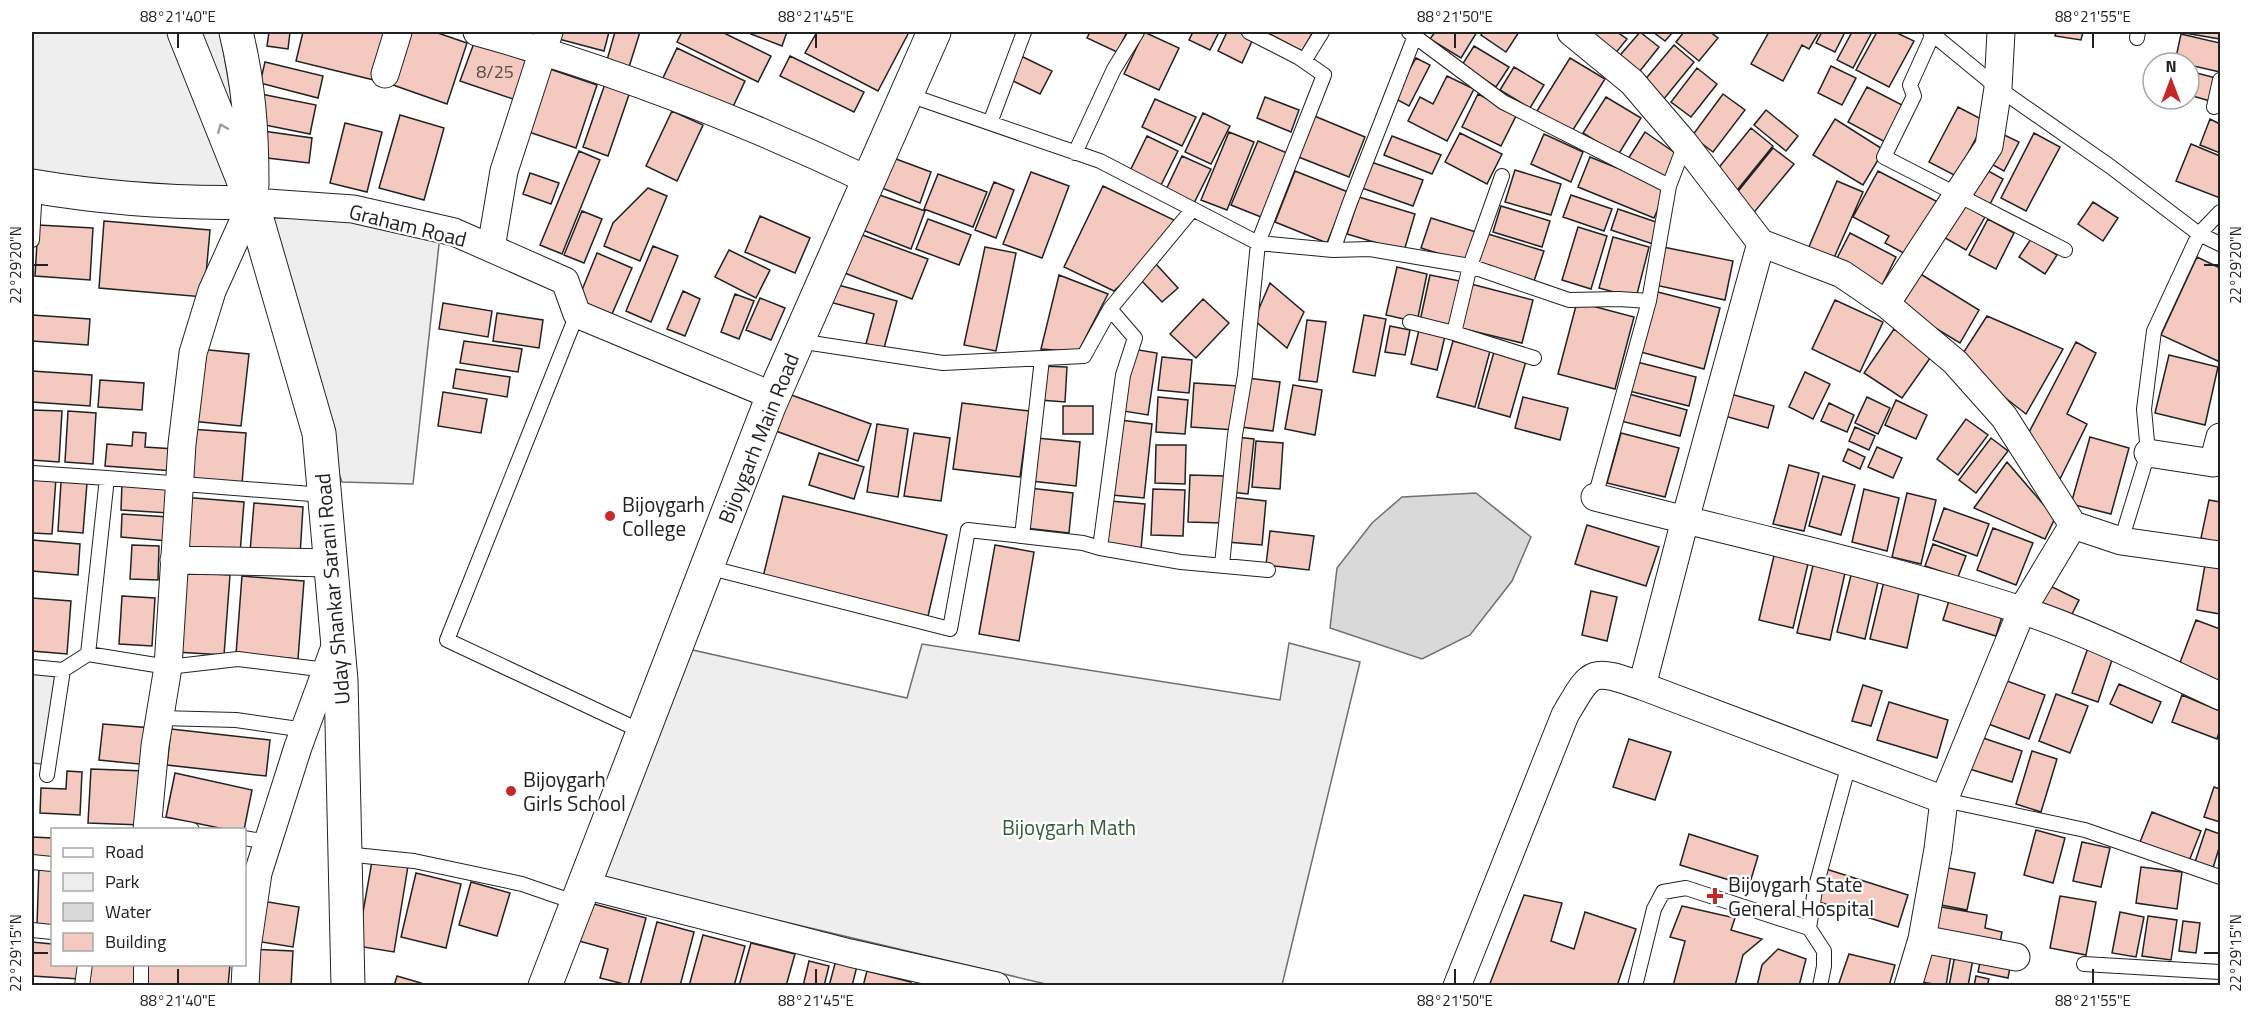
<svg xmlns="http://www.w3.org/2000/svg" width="2252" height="1017" viewBox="0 0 2252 1017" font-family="'Titillium Web',sans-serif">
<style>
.green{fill:#eee;stroke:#6f6f6f;stroke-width:1.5}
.water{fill:#d9d9d9;stroke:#6f6f6f;stroke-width:1.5}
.building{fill:#f3c9c0;stroke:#222;stroke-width:1.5}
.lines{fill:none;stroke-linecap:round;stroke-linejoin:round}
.service-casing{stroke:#222;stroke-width:16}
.minor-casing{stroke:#222;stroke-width:29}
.tertiary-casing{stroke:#222;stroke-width:35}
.service{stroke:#fff;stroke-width:14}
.minor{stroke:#fff;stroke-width:27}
.tertiary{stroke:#fff;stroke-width:33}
.oneway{stroke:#9c9c9c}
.ticks{fill:none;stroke:#222;stroke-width:2}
.poi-dot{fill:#c62828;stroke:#fff;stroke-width:2}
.labels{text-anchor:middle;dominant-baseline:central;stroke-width:4.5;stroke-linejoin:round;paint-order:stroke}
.number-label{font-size:18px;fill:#564c4a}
.street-label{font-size:21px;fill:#222;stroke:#fff}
.poi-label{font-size:21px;fill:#222;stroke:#fff;text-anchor:start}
.park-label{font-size:21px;fill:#2f5e38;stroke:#fff}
.neatline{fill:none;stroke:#222;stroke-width:2}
.ticks-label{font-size:15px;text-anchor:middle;fill:#222}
</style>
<rect width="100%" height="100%" fill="#fff"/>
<path class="green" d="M32 32H220L250 204 32 185Z
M268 218H349L440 235 413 484 342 482 328 444Z
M1289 643 1360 662 1282 985H1050L604 879 688 649 907 698 922 644 1280 700Z
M32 670 56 672 42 764 32 763Z"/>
<path class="water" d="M1476 493 1531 537 1512 581 1470 635 1422 659 1330 628 1337 568 1372 523 1402 497Z"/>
<path class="building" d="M269 32H290L288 49 267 46Z
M303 32H391L378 81 296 61Z
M412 32H435L467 43 447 104 393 85Z
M557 32H609L604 51 555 38Z
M615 32H640L629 67 607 60Z
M682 32H722L771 56 758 82 677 42Z
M752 32H787L782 46 751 34Z
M817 32H909L878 91 805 53Z
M1090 32H1127L1117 52 1087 38Z
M1144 32 1179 48 1159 90 1124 74Z
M1193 32H1219L1210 50 1189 40Z
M1227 32H1238L1253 39 1242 63 1218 51Z
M1266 32H1313L1302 51Z
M1435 32H1477L1461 58 1430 39Z
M1483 32H1519L1506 52 1481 35Z
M1596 32H1617L1627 39 1610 60 1588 42Z
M1640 32 1659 47 1636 76 1616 60Z
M1653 32H1673L1665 41Z
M1684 32H1710L1718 38 1699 61 1676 42Z
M1769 32H1819L1809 49 1802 45 1783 81 1751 64Z
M1822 32H1845L1835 52 1816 43Z
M1852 32H1872L1853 68 1837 60Z
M1877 32H1895L1914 41 1889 87 1856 70Z
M2056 32H2083L2081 40 2055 36Z
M2179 32H2220V39Z
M2181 34 2220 43V72L2189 65V63L2175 62Z
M474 43 530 62 516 100 460 81Z
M1674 45 1694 62 1663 100 1643 82Z
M1474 46 1509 67 1496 87 1462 65Z
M677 48 745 81 731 111 663 78Z
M790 56 864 92 854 112 780 76Z
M1021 56 1052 71 1040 94 1009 79Z
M1416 58 1430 65 1409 106 1394 98Z
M1570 58 1605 79 1571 133 1537 111Z
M265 62 323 76 318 98 260 83Z
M1831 66 1856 78 1842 105 1818 93Z
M1514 67 1544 85 1530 108 1500 90Z
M547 68 597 85 576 148 526 131Z
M1697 68 1717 84 1691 117 1671 102Z
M2189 71 2216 78 2210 101 2189 95Z
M1447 76 1474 89 1447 141 1408 121 1420 97 1433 104Z
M606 81 631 89 608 156 583 147Z
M1867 87 1906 107 1887 143 1848 122Z
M261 94 316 105 310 134 255 123Z
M1478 94 1517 114 1501 146 1462 127Z
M1723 94 1745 110 1713 152 1692 136Z
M1265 97 1299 110 1291 132 1257 118Z
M1606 97 1641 118 1618 155 1583 133Z
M1155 99 1196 117 1182 146 1142 127Z
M1958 107 1985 121 1956 176 1929 162Z
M1766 110 1798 136 1786 151 1754 125Z
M672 111 703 125 677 181 646 166Z
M1203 113 1230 126 1211 164 1185 152Z
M400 115 444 128 424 200 379 188Z
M1312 115 1365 137 1349 177 1296 156Z
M1835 119 1884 150 1863 185 1813 155Z
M2210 119 2220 124V153L2200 145Z
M345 123 382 132 367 192 330 183Z
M1751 128 1773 146 1734 194 1712 176Z
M263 131 312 138 309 163 259 157Z
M1229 132 1254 142 1227 210 1201 200Z
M1645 132 1678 155 1664 181 1628 159Z
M1998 132 2019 142 2004 171 1984 160Z
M1460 133 1502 154 1487 184 1445 162Z
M2034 133 2060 147 2026 211 2001 198Z
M1544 134 1583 152 1571 182 1531 164Z
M1147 136 1178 151 1160 187 1129 173Z
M1392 136 1441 155 1432 174 1384 155Z
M1258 141 1292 155 1266 219 1231 205Z
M2191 144 2220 156V198L2176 181Z
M1773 148 1794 164 1751 216 1731 200Z
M579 151 600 160 562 254 540 245Z
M888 156 931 172 920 203 877 186Z
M1182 156 1211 169 1193 205 1165 192Z
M1590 157 1667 188 1654 218 1578 187Z
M1371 162 1423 180 1413 206 1362 188Z
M1979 166 2003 179 1989 206 1965 194Z
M1515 170 1561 184 1551 215 1505 202Z
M1295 171 1348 192 1327 243 1275 222Z
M1878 171 1938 202 1909 256 1885 243 1889 236 1853 217Z
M1031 172 1069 186 1042 258 1003 244Z
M530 173 559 183 551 204 523 194Z
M938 174 987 192 973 227 924 209Z
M1837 181 1863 192 1830 267 1805 256Z
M994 182 1014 190 996 238 975 230Z
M1103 186 1174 220 1162 245 1114 291 1064 267Z
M648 188 667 196 640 261 604 246 613 223Z
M874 193 925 211 911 249 860 229Z
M1571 195 1612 209 1604 231 1563 217Z
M1359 197 1415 214 1404 251 1347 234Z
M2093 202 2118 218 2103 241 2078 224Z
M1960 203 1985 217 1966 250 1940 235Z
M1501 206 1550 221 1542 247 1493 232Z
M1618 209 1659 223 1653 244 1611 230Z
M582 211 602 219 584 263 564 255Z
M760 216 810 238 795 273 745 252Z
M1431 218 1476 232 1466 262 1421 248Z
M928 219 971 235 959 265 916 249Z
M1988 219 2014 233 1996 269 1969 255Z
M104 221 210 230 204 297 99 288Z
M38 225 93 228 90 280 35 276Z
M1578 227 1607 236 1591 289 1562 280Z
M857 233 928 259 912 299 842 272Z
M1850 233 1896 257 1879 291 1833 266Z
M1488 234 1544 251 1534 281 1478 264Z
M1613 237 1649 247 1636 298 1599 288Z
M2031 239 2057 255 2045 274 2019 257Z
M653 246 678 256 651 322 626 311Z
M985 247 1016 253 996 351 964 345Z
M1663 247 1733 261 1725 300 1655 285Z
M729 250 770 270 756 298 715 277Z
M597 253 632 268 612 314 578 300Z
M2197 257 2220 268V362L2161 335Z
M1155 263 1178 288 1162 302 1139 278Z
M1397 267 1427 274 1417 322 1386 315Z
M1914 270 1979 310 1960 343 1894 303Z
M1059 275 1108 294 1078 352 1041 349Z
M1430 275 1460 281 1450 327 1420 321Z
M831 283 897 301 884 348 866 344 874 314 826 301Z
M1270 283 1304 312 1287 348 1254 320Z
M1471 284 1533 300 1522 343 1460 328Z
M683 291 700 299 685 336 667 329Z
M1654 291 1720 308 1704 369 1637 351Z
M735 294 754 301 739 339 721 332Z
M760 298 785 308 771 340 746 330Z
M1203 299 1229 323 1196 358 1170 334Z
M1835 300 1883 322 1860 372 1812 349Z
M1577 302 1634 317 1615 389 1558 374Z
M443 303 492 311 488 337 439 329Z
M497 313 543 320 539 348 493 341Z
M32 315 90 319 88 345 32 341Z
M1364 315 1386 319 1375 376 1353 372Z
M1987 316 2063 349 2026 414 1958 361Z
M1307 320 1326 322 1317 382 1299 380Z
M1390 326 1410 330 1405 355 1385 352Z
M1894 329 1933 354 1902 398 1864 373Z
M1419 330 1445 336 1437 370 1411 364Z
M464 341 522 349 518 372 460 363Z
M1453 341 1490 351 1475 407 1437 397Z
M2076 342 2096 353 2067 414 2087 424 2060 479 2025 440Z
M199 349 249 354 241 426 191 421Z
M1133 349 1157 353 1148 415 1123 411Z
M1494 352 1526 361 1510 417 1478 408Z
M2169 355 2218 367 2205 425 2155 413Z
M1162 357 1192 360 1189 393 1158 390Z
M1637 362 1696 377 1689 406 1629 391Z
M1042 366 1067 367 1065 402 1040 400Z
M456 369 510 377 507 397 453 388Z
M32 371 92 375 90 406 32 402Z
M1805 372 1830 384 1813 419 1789 407Z
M1247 378 1280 382 1273 431 1241 427Z
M100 380 144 383 142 410 98 407Z
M1194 383 1238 386 1235 430 1191 427Z
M1293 385 1322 390 1315 435 1285 429Z
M443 392 487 399 481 433 438 426Z
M786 393 871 424 858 461 773 430Z
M1727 393 1774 406 1768 428 1721 415Z
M1629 394 1687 410 1680 436 1621 421Z
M1158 397 1188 400 1185 434 1156 432Z
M1523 397 1568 408 1560 440 1515 428Z
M1867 397 1890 408 1878 434 1855 423Z
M1896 400 1927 415 1916 439 1885 425Z
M962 403 1029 411 1020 477 953 469Z
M1829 403 1854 415 1847 432 1821 421Z
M1063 406H1093V434H1063Z
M32 410 62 411 59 462 32 460Z
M68 411 96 413 93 464 65 462Z
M1966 419 1988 435 1958 475 1937 459Z
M1120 420 1152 424 1144 498 1112 495Z
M877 424 908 429 898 497 867 492Z
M1855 427 1875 436 1869 450 1849 441Z
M190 429 246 433 242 484 185 480Z
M133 432 146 433 145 447 175 449 174 471 105 466 107 444 132 446Z
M914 433 950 438 941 501 904 496Z
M1621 433 1679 448 1665 497 1607 483Z
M1236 437 1254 439 1248 494 1231 492Z
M2090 437 2129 448 2111 514 2071 504Z
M1036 438 1080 442 1076 486 1031 481Z
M1991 438 2008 451 1976 493 1959 480Z
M1256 441 1283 443 1280 489 1252 487Z
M1156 445H1186L1185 484 1155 483Z
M1877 447 1902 458 1893 478 1868 467Z
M1848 449 1865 457 1860 469 1843 461Z
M819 453 864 467 854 499 809 485Z
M2007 462 2055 518 2045 539 1974 508Z
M1789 465 1819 473 1804 531 1773 524Z
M1190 475 1225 476 1222 523 1188 522Z
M32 476 56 478 52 534 32 533Z
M1823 476 1855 485 1841 535 1809 526Z
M61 482 87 483 83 533 58 531Z
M122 483 171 486 169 513 121 510Z
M1029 488 1073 493 1069 533 1025 528Z
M1153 489 1185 490 1183 536 1151 535Z
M1864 489 1899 498 1887 551 1852 542Z
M1907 493 1936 500 1921 564 1892 557Z
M783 496 947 535 928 616 763 577Z
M182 497 244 502 240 554 179 550Z
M1231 497 1266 501 1262 545 1227 542Z
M2209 500 2220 502V543L2201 538Z
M1110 501 1145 504 1141 549 1107 547Z
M254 503 303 507 300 556 250 552Z
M1944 508 1989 524 1977 556 1933 540Z
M122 514 169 517 168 541 121 537Z
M1587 525 1659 547 1646 586 1575 564Z
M1993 528 2033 543 2016 585 1977 570Z
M1270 531 1314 536 1309 570 1266 565Z
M32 540 80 544 78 575 32 571Z
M1933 544 1966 556 1958 577 1925 566Z
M132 545 159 546 158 580 130 579Z
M995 545 1034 552 1019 641 979 634Z
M1776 547 1810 555 1793 628 1759 620Z
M1815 557 1847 564 1830 640 1797 633Z
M2205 565 2220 567V614L2197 610Z
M1853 567 1880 573 1865 639 1837 632Z
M182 572 230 575 224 655 176 652Z
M242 576 304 581 298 659 236 654Z
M1884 581 1920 588 1907 648 1870 639Z
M2044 583 2079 600 2069 620 2035 602Z
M1591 591 1617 597 1607 641 1582 635Z
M1952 591 2005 607 1996 636 1943 620Z
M122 596 155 598 152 646 119 644Z
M32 598 71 601 67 654 32 651Z
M2196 620 2220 629V683L2178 668Z
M2089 645 2114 654 2098 702 2072 693Z
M1999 678 2045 695 2029 739 1983 722Z
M2119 684 2161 702 2152 723 2110 704Z
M1863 685 1882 691 1871 726 1852 721Z
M2056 694 2088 706 2070 753 2039 741Z
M2182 695 2220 711V729L2217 739 2172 722Z
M1889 702 1948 720 1937 758 1877 740Z
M103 724 152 728 149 765 99 760Z
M171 729 270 740 266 776 167 765Z
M1974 735 2022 751 2012 782 1963 767Z
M1629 739 1671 752 1655 800 1613 787Z
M2032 751 2057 759 2041 812 2016 804Z
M91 769 145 771 142 825 88 823Z
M67 771 82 772 80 815 40 813 41 788 66 789Z
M175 773 252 790 244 830H229L166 817Z
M2214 787 2220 789V822L2204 817Z
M2152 812 2201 831 2189 861 2140 842Z
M2206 829 2220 834V845L2213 868 2195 862Z
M2036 830 2065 838 2053 883 2024 875Z
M1689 834 1758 856 1749 886 1680 865Z
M32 837 52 838V860L32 859Z
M2082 842 2110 848 2101 887 2073 881Z
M372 861 408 866 394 952 357 946Z
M39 866 52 867V926L37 925Z
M1943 867 1975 873 1967 910 1936 904Z
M2141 867 2182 872 2177 909 2136 903Z
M1826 869 1908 895 1898 927 1816 901Z
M416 873 461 884 446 948 401 937Z
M471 882 510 893 497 936 459 925Z
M1524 895 1562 903 1551 941 1574 949 1585 912 1636 929 1617 986H1489Z
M2060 896 2096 902 2086 955 2050 948Z
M256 900 299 907 293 947 250 940Z
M590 903 646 918 628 985 600 978 608 949 579 941Z
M1682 906 1735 918 1731 930 1762 939 1743 955 1735 986H1673L1685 941 1670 937Z
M1936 906 1987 915 1985 928 2002 932 1999 949 1930 935Z
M2120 912 2144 917 2136 957 2112 953Z
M2148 916 2177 920 2171 960 2142 956Z
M2183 921 2200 923 2196 953 2179 951Z
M657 922 694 932 680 986H640Z
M703 935 745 946 734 986H689Z
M32 942 52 944V964H81L80 979 32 976Z
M751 943 795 954 786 986H739Z
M249 949 293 951 291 986H247Z
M1778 949 1806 959 1799 986H1757L1762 965Z
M1921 949 1951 955 1946 986 1915 981Z
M1849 954 1895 965 1889 986H1838Z
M1955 955 1973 959 1968 986H1949Z
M1981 957 2011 962 2008 978 1978 972Z
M836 960 857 966 852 986H829Z
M809 961 829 966 824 986H803Z
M89 964H139L137 986H87Z
M145 964H230L228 986H143Z
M867 971 911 982 910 986H863Z
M397 976 421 983 420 986H394Z
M1976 976 1989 979 1987 986H1974Z"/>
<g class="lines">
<g class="service-casing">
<path id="service" d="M1409 32 1503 102 1669 186
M1930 32 1998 88 2111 167 2199 234 2220 244
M1933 34 1910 85 1914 96 1884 157 2065 250
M2137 38 2138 32
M1304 61 1322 32
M906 94 1100 161 1258 243 1333 250 1370 249 1470 266 1569 300 1619 299 1649 301
M2214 107 2220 80
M990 123 1024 32
M1075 153 1114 69 1137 32
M32 240 35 187
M1333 250 1349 205 1415 36
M577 314 447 640 643 732
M1410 322 1454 333 1470 266 1502 176
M1454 333 1534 358
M798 341 943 363 1084 356 1110 309 1192 210
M1042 359 1022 536 1083 543 1100 548 1181 562 1268 570
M32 473 107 478 88 654
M107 478 324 495
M1595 497 1649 301 1669 186 1685 144
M2121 541 2148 453 2144 409 2154 331 2199 234 2220 212
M1100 548 1123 375 1135 338 1110 309
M1222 565 1235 435 1245 375 1258 243 1324 75 1298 57 1249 32
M707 567 950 629 968 530 1022 536
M32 667 63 670 88 654 168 667 238 659 327 670
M160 718 236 720 305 730
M47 775 63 670
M1944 800 2085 830 2220 877
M148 822 192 830
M244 838 268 842
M345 854 414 861 522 884 577 903
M32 862 52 864
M1809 928 1815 890 1849 764
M32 930 52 932
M2084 964 2220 972
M82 986 85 964
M141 986V964
M1635 986 1654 909 1663 892 1686 888 1809 928 1824 951V966L1820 986"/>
</g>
<g class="minor-casing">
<path id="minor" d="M477 32C611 69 742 120 868 180
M1571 32 1632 82 1685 144 1761 243 1842 274 1886 304 1955 362 2004 417 2073 525 2121 541 2220 555
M385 74 398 32
M491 248 504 171 549 32
M1886 304 1989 146 1998 88 2001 32
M2148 453 2213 463 2220 437
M1595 497C1737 534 1881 565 2021 610 2089 632 2155 666 2220 696
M174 560 331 563
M1642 686 1685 520 1761 243
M147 830 155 746 168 667 182 444 193 353 212 291 252 202 353 209 454 232 565 281 577 314 773 396
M584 885 850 953 996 986
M1922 939 2016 957
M245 986 247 948 258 873 298 747 336 644
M1457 986 1565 715C1592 669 1590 668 1642 686L1944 800
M1908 986 1922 939 1938 849 1944 800 2022 610 2073 525"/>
</g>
<g class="tertiary-casing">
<path id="tertiary" d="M184 32 252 202 319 433 341 680 348 986
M236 32C249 85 252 130 252 185
M32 186C104 198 178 204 252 202
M545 986 769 406 934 32"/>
</g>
<use href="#service" class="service"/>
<use href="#minor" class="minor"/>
<use href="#tertiary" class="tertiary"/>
</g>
<defs><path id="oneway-chevron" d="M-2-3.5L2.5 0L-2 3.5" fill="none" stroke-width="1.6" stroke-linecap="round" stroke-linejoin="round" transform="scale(1.5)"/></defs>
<use class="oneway" href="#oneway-chevron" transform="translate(222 128) rotate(-112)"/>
<path class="ticks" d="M178 33V48M816 33V48M1455 33V48M2093 33V48M33 265H48M2204 265H2219M33 953H48M2204 953H2219M178 969V984M816 969V984M1455 969V984M2093 969V984"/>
<g class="poi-dot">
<circle cx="610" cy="516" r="6"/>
<circle cx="511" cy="791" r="6"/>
<path d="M1712 887h6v6h6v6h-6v6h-6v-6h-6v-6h6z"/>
</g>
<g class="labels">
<g class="number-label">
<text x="495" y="71">8/25</text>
</g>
<g class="street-label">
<text transform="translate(408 225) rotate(14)">Graham Road</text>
<text transform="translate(758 438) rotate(-68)">Bijoygarh Main Road</text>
<text transform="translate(332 589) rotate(-95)">Uday Shankar Sarani Road</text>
</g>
<g class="poi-label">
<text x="622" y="504">Bijoygarh<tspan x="622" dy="24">College</tspan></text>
<text x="523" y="779">Bijoygarh<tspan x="523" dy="24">Girls School</tspan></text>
<text x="1728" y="884">Bijoygarh State<tspan x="1728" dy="24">General Hospital</tspan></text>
</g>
<g class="park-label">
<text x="1069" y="827">Bijoygarh Math</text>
</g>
</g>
<rect width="2252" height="1017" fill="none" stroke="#ffffff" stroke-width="66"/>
<rect x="51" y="828" width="195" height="138" fill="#ffffff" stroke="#a7a7a7" stroke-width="1.5"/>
<rect x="63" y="848" width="30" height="9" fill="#ffffff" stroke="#a7a7a7" stroke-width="1.5"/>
<text x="105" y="858" font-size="18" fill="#222222">Road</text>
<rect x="63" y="873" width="30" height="18" fill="#eeeeee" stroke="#a7a7a7" stroke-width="1.5"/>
<text x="105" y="888" font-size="18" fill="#222222">Park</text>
<rect x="63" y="903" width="30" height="18" fill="#d9d9d9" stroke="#a7a7a7" stroke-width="1.5"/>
<text x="105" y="918" font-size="18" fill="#222222">Water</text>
<rect x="63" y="933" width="30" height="18" fill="#f3c9c0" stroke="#a7a7a7" stroke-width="1.5"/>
<text x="105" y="948" font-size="18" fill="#222222">Building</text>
<g transform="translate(2171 81)"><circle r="28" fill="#ffffff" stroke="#a7a7a7" stroke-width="1.5"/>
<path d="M0-4.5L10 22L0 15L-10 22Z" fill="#c62828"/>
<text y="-9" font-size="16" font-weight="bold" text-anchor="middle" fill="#222222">N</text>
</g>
<rect x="33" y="33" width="2186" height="951" class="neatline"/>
<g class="ticks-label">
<text x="178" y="22">88°21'40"E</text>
<text x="816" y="22">88°21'45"E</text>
<text x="1455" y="22">88°21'50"E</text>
<text x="2093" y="22">88°21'55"E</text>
<text transform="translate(16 265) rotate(-90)" y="5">22°29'20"N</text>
<text transform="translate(2236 265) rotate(-90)" y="5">22°29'20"N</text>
<text transform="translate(16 953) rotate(-90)" y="5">22°29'15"N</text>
<text transform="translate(2236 953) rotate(-90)" y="5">22°29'15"N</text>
<text x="178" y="1006">88°21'40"E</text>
<text x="816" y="1006">88°21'45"E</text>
<text x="1455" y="1006">88°21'50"E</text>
<text x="2093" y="1006">88°21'55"E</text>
</g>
</svg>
